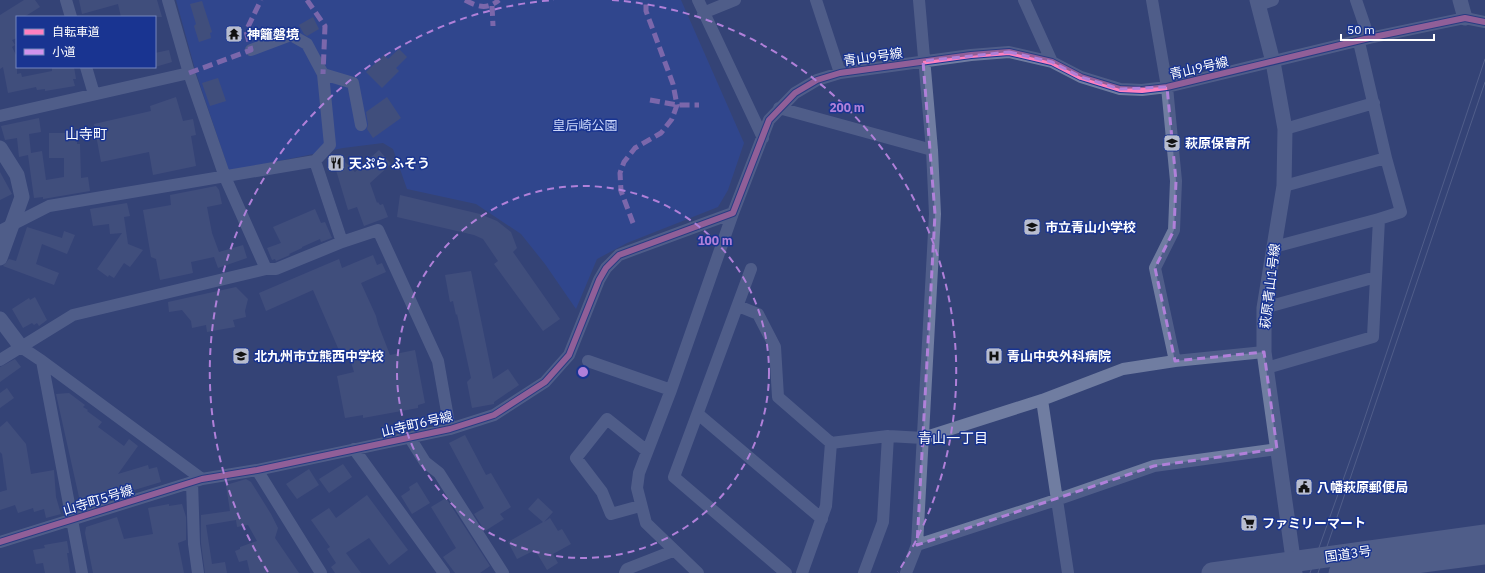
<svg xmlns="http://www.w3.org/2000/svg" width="1485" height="573" viewBox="0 0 1485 573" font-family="'IBM Plex Sans','Noto Sans JP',sans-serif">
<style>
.green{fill:#2c4aa8}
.building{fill:#4f5b84}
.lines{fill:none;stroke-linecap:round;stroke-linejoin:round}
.minor{stroke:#707da1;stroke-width:12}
.tertiary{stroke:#707da1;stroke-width:15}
.trunk{stroke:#707ca0;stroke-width:21}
.tram{stroke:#717da1;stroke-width:1}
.quiet{stroke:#d193ec;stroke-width:5;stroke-dasharray:10 5;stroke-linecap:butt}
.cycleway-casing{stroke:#193491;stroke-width:8}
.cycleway{stroke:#ff80c0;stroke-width:6}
.marked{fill:none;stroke:#b080d9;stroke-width:3;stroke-dasharray:8 5;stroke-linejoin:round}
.ring{fill:none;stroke:#b080d9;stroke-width:2;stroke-dasharray:7 5}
.labels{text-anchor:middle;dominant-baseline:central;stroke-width:3;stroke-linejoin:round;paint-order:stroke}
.poi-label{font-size:13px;font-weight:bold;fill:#fff;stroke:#193491;text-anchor:start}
.street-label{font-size:13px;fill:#fff;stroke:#193491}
.park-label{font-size:13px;fill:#ced9fb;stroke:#193491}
.neighbourhood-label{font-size:14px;fill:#fff;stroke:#193491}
.centre{fill:#b080d9;stroke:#193491;stroke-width:2}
.ring-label{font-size:12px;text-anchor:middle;font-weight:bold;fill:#b080d9;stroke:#193491;stroke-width:3;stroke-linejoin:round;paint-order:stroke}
</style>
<rect width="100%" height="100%" fill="#344376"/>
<path class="green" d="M176 0H681L744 143 728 190 718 207 627 243 597 259 576 309 545 264 521 234 476 204 407 189 393 149 383 143 343 148 229 171 196 73Z"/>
<path class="building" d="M24 0H35L40 7 24 17H17V38L12 40 15 45 12 47 17 57V74L21 73 22 77 52 71V67H74L76 79H73L75 86 45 91V89L37 90 36 87 8 93 3 67 0 69V15Z
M79 0H157L162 17H121L118 4 82 14Z
M202 1 212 32 210 33 211 38 199 42 194 26 196 24 190 4Z
M313 17 319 29 307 36 304 34 299 25Z
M399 49 407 57 396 68 399 71 382 88 366 72 384 55 388 59Z
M169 50 172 62 155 67V53Z
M218 78 226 101 210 106 202 83Z
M176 97 183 121 193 119 196 135 191 136 196 166 153 175 149 152 101 162 94 124 151 111 150 106Z
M387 97 401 118 373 138 367 129 368 124 366 112Z
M39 118 41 132 29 134 31 153 42 151 46 180 64 177V158H49V133H77V144H80L81 178 88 177 90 191 43 199V197L34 198 28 155 19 157 17 138 5 140 1 126Z
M379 150 391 164 370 183 377 203 378 202 380 205 383 204 388 217 364 226 357 207 348 210 336 170 331 166 337 159 340 161 342 159 355 172Z
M0 172 12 194 0 200Z
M216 186 219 190 222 204 207 207 212 233 219 252 243 245 247 258 218 268 214 257 191 262 193 273 160 280 156 259 151 257 143 210 171 205 170 195Z
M400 195 480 214 497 221 511 232 517 248 513 252 560 319 543 331 494 264 498 261 483 239 474 235 397 217Z
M127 203 130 216 124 217 128 244 143 250 130 267 124 263 114 278 109 275 108 277 97 269 122 233 110 234 109 224 93 226 90 209Z
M315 209 321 223 325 222 332 238 321 242 320 239 302 247V248L289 254 290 255 276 261 275 259 272 260 267 248 281 243 273 227Z
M27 227 62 238 64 231 75 235 67 254 42 244 36 264 59 273 54 285 3 266 9 259 16 261Z
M373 255 377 265 382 263 386 272 361 283 376 316 378 324 390 355 415 350 425 403 418 405V408L363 418V415L345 418 337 376 354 372 348 352 341 355 313 290 266 311 259 293 339 259 342 268Z
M471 271 493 379 508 369 519 385 494 402V404L472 408 467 382 471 378 457 314 456 315 453 301 450 302 445 275Z
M236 287 248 299 245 311 246 317 233 320 235 327 207 332 206 325 192 328 191 321 182 310 169 312 168 302Z
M35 297 47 320 39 326 37 323 34 325 32 323 23 328 12 309 29 298 30 300Z
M15 359 21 367 0 382V367Z
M7 388 14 398 0 408V393Z
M69 393 85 405 83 407 88 410 87 411 102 422 98 427 124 446 129 439 138 446 118 474 148 465 149 469 157 467 161 482 81 506 56 394Z
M7 421 26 444 31 474 54 470 56 497 61 514 46 518 44 509 34 512 33 508 18 513 15 505 0 510V492L7 490 2 454 0 452V427Z
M465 435 486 475 491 473 511 507 500 514 504 519 485 531 474 514 484 508 449 443Z
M343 464 352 477 329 493 319 479Z
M309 469 319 485 297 499 286 484Z
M246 479 251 482 271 514 278 528 275 538 299 573H250L247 560 239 562 235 551 240 549V547L257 541 248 525 237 527 236 520 206 525 212 564 225 562 227 573H205L201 543V515L230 511 226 485Z
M417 482 430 503 412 514 401 496 410 490 409 487Z
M367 495 408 550 389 565 369 538 346 553 361 573H335L331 567 336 563 327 549 330 547 311 520 329 508 336 518Z
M446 498 490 566 480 573H455L443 557 456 548 431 507Z
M538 498 553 512 544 522 550 518 558 531 562 529 571 544 553 554 558 563 547 570 535 550 517 559 508 542 543 522 528 509Z
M169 504V506L182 504 186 517V540L178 543 184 573H93L85 533 86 527 117 517 124 539 153 534 148 508Z
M67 541 69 553H67L70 573H45L43 563 36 564 33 550 45 548 44 545Z"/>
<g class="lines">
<path class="minor" d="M66 0 71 17
M168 0 189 73 225 177 266 269
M698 0 763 138
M816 0 840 73
M1024 0 1052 62
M1152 0 1167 87 1176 181 1174 230 1155 268 1175 361
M1356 0 1369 38
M1259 5 1273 0
M703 13 735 0
M251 50 291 35 307 44 323 74 330 145 315 161
M86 67 94 94
M323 74 353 83 361 125
M779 108 932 150
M0 116 189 73
M1285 129 1374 103
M1284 186 1386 158
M0 231 49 206 315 161 342 242
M1274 247 1379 219
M751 269 674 477 786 573
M738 306 758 314 775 347 778 397 831 443
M1264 308 1376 277
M21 347 42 361 82 573
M0 360 73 315 266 269H276L342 242 378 230 438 361 450 429
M42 361 202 479
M588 361 671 390
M1267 368 1373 337 1379 219 1401 212 1386 158 1359 42
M1042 400 1068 573
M698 414 822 519
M410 438 425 462 439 473 503 573
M354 449 444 573
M257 470 321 573
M192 482 194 544 198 573
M640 506 611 514 602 492 576 458 607 419 647 451
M0 542 202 479 257 470 450 429 494 415 545 382 569 355 599 280 606 268 619 255 733 213 769 120 795 93 817 80 840 73 971 55 1009 52 1052 62 1081 77 1120 89 1142 90 1167 87 1369 38 1465 18 1485 22
M917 545 1056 500 1154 466 1277 449
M625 573 627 569 673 551
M698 573 646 523 637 488 639 473 671 390 733 213
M802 573 826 506 831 443 888 436 923 438 1042 400 1123 369 1175 361 1264 352
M864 573 883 522 888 436
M906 573 917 545 935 214 932 150 919 0"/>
<path class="tertiary" d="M1257 0 1273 62 1285 129 1284 186 1264 308V352L1295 573
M1460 0 1465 18
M0 148 17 175 22 197 0 258
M0 319 21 347"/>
<path class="trunk" d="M1212 573 1485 535
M1339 573 1485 554"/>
<path class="tram" d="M1310 573 1359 435 1485 59
M1318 573 1485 82"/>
<path class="quiet" d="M307 0 325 26 323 74
M465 0C478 7 487 10 499 0
M492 6 493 26
M189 73 251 50 246 31 261 0
M650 100 677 105H699
M633 223 621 191 620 173 624 162 635 148 661 133 672 119 677 105 673 84 646 11V0"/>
<g class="cycleway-casing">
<path id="cycleway" d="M0 542 202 479 257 470 450 429 494 415 545 382 569 355 599 280 606 268 619 255 733 213 769 120 795 93 817 80 840 73 971 55 1009 52 1052 62 1081 77 1120 89 1142 90 1167 87 1369 38 1465 18 1485 22"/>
</g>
<use href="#cycleway" class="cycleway"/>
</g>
<path d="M0 0H1485V573H0ZM1009 52 1052 62 1081 77 1120 89 1167 87 1176 181 1174 230 1155 268 1175 361 1264 352 1277 449 1154 466 917 545 935 214 923 61Z" fill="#344376" fill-opacity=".55" fill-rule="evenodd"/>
<path class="marked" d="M1009 52 1052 62 1081 77 1120 89 1167 87 1176 181 1174 230 1155 268 1175 361 1264 352 1277 449 1154 466 917 545 935 214 923 61Z"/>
<g class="ring">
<circle cx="583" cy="372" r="186"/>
<path d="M268 572A373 373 0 0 1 554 0M612 0A373 373 0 0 1 898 572"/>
</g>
<defs>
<g id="temple-square" transform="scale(0.9)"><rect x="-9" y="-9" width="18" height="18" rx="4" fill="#b8bdcf" stroke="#193491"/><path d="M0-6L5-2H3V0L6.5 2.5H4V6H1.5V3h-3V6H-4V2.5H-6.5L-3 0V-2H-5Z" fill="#111"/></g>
<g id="school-square" transform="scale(0.9)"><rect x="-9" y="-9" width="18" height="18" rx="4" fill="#b8bdcf" stroke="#193491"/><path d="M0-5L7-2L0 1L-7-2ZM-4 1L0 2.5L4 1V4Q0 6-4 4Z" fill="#111"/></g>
<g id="restaurant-square" transform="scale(0.9)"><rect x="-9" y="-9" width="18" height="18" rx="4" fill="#b8bdcf" stroke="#193491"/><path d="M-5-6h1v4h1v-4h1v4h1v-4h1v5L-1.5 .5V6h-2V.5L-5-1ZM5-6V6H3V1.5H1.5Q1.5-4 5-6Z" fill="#111"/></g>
<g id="hospital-square" transform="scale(0.9)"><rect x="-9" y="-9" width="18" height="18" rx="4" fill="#b8bdcf" stroke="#193491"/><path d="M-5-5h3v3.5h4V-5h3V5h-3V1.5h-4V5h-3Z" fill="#111"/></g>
<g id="civic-square" transform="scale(0.9)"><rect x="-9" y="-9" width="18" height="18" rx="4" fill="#b8bdcf" stroke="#193491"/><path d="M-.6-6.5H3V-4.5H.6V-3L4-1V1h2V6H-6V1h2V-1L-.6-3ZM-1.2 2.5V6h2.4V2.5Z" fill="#111"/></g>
<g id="supermarket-square" transform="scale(0.9)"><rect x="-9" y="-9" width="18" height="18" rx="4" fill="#b8bdcf" stroke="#193491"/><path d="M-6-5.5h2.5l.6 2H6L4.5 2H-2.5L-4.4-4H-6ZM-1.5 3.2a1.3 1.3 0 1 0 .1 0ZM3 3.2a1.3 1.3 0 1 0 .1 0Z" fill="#111"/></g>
</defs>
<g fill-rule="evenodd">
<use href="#temple-square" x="234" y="34"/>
<use href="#school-square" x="1172" y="143"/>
<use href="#restaurant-square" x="336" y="163"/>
<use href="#school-square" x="1032" y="227"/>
<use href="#school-square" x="241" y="356"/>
<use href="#hospital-square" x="994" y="356"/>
<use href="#civic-square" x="1304" y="487"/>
<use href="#supermarket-square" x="1249" y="523"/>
</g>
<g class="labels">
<g class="poi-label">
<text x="247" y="34">神籬磐境</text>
<text x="1185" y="143">萩原保育所</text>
<text x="349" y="163">天ぷら ふそう</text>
<text x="1045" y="227">市立青山小学校</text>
<text x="254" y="356">北九州市立熊西中学校</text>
<text x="1007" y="356">青山中央外科病院</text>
<text x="1317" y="487">八幡萩原郵便局</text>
<text x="1262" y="523">ファミリーマート</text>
</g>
<g class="street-label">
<text transform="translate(873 57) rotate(-8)">青山9号線</text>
<text transform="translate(1199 68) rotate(-13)">青山9号線</text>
<text transform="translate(1270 286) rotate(-83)">萩原青山1号線</text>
<text transform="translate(417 424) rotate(-13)">山寺町6号線</text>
<text transform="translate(98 500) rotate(-17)">山寺町5号線</text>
<text transform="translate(1348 554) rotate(-8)">国道3号</text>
</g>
<g class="park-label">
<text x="585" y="125">皇后崎公園</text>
</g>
<g class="neighbourhood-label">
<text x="86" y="134">山寺町</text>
<text x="953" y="438">青山一丁目</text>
</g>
</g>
<circle cx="583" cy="372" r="6" class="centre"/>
<g class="ring-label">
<text x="847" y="112">200 m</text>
<text x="715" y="245">100 m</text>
</g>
<rect x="16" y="16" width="140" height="52" fill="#193491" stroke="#7585bd"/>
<rect x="24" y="29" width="20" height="6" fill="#ff80c0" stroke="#7585bd"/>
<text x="52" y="36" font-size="12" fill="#ffffff">自転車道</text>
<rect x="24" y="49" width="20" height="6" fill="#d193ec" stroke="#7585bd"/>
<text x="52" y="56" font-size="12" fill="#ffffff">小道</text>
<path d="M1341 34v6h93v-6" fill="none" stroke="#ffffff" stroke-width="2"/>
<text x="1347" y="34" font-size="12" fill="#ffffff" stroke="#193491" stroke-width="3" paint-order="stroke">50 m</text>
</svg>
